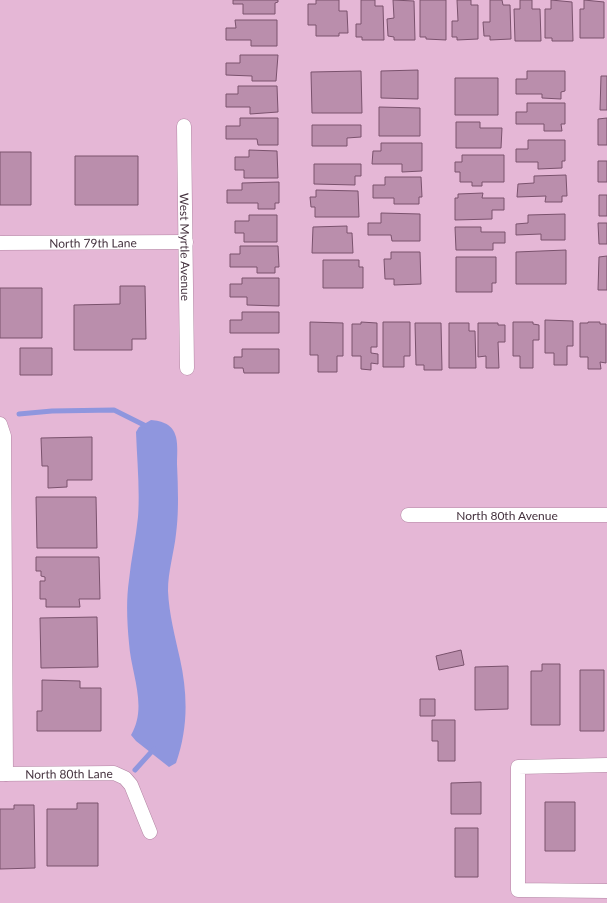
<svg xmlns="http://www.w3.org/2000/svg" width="607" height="903" viewBox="0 0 607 903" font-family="Lato,sans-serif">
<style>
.water{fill:#8f96de}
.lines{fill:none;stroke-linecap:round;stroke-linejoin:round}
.stream{stroke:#8f96de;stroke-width:5}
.building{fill:#ba8eac;stroke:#7a526d}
.minor-casing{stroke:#b387a4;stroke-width:15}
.minor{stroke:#fff;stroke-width:14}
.labels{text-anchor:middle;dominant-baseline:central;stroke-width:3;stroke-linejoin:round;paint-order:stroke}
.street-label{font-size:12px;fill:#44323e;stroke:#f3c4e3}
</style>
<rect width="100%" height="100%" fill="#e5b7d6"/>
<path class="water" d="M151 420C162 421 173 424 176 437 178 445 177 456 177 464 178 487 179 511 176 534 174 553 168 571 168 591 169 614 175 636 180 659 188 695 188 729 176 763L169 767 136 741 131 735C148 706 131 674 129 643 127 623 126 600 129 580 131 559 136 538 138 517 140 489 137 460 136 432L139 427Z"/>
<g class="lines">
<path class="stream" d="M19 414 52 411 114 410 146 426
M135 770 154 749"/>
</g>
<path class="building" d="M233 0H278V2L275 3V14H243V4H233Z
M316 0H339V11H347L348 33H339V36H316V25H308V4H316Z
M361 0H375V6H383L384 40H362V37H356V24H361Z
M393 0 414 1 415 40H394V37L388 36 387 19 394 18Z
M420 0H446V40L426 39V37H420Z
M457 0H471V5H478V39L457 40V37H452V21H458Z
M490 0H502L503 5H510L511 39 490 40V36H484L483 22H490Z
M520 0H532V9H540L541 41H515L514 9H520Z
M551 0 572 2 573 41H552V38H545V9H551Z
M584 0 604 2V38H580V9H584Z
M235 20H277V46H251V40H226V28H236Z
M240 55H278L276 81H252V76L226 75V63H240Z
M418 70V99L381 98V71Z
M361 71 362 113H312L311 72Z
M527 71H565V91L561 92V99L542 98V94H516V79H527Z
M601 76H607V110H600Z
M455 78H498V115H455Z
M238 86H277L278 112 250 114V107H226V94H238Z
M527 103H565V124H561L562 131H544V124H516V112H527Z
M379 107 420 108V136H379Z
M240 118H278V145H258L257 139H226V126H240Z
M607 118V145H598V119Z
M456 122H480V128H502L501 148H456Z
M312 125H361V137L347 138V146H312Z
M528 140H565V161H562V168L538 169V162H516V149H528Z
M381 143H422V171L402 172V164H372L373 151H381Z
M249 150 277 151 278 178H244V170H235V157H249Z
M0 152H31V205H0Z
M462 155H504V182H482V186H472V182H460V172H455V162H462Z
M75 156H138V205H75Z
M598 161H607V182H598Z
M314 164H361V176H355V185L314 184Z
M566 175 567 196H562V202H545L546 196 517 197 518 184 534 183V176Z
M385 177H421L422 197H419V204H394V198H373V185H385Z
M279 182V203H275V209H258V203H227V190H242V183Z
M316 190 358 191 359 217H315V207H311L310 197H316Z
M483 193 482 198H504V210H492V219L455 220V198H458V194Z
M599 195H607V216H599Z
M381 213 420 214V241H392L391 235H368V223H381Z
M565 214V240H541V234L516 235V224L528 223V215Z
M249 215H277V242H244V233H235V221H249Z
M598 223H607V244H599Z
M347 226V233H352L353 253H312L313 227Z
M455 227H481V232H505V243H493V250H456Z
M240 246H278L279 267H275V273H257V267H230V254H240Z
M566 250V284H516V252Z
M391 252H420L421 284 394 285V279H385L384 259H391Z
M607 256V290H598L599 257Z
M456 257H496V283H492V292H456Z
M323 260H359V267H363V288H323Z
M242 278H279V306L247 305V297H230V284H242Z
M120 286H145L146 339H132V350H74V305L120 304Z
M0 288H42V338H0Z
M242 312H279V333H230V320H242Z
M545 320 573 321V346H567V365H554V353H545Z
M310 322 343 323V356H337V372H318V355H310Z
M361 322 377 323V347H371V353L378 354V364L371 363V370L361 369V356H352V324H361Z
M383 322H410V356H404V367H383Z
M513 322H533V324L539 325V340H533V368H520V356H513Z
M588 322H600V324H606V363L600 362 601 369H588V357H580V323H588Z
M415 323H441L442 370H424V365H416Z
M449 323H469V331H475L476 368H449Z
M478 323H498V325H505V342H498L499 368H486V356L478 357Z
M20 348H52V375H20Z
M242 349H279V373H244L243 368H234V357H242Z
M92 437V480H67V487L48 488V466H42L41 438Z
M36 497H96L97 548H37Z
M36 557H99L100 599H79L80 607H46V599H40V581H45V577L41 576V571H36Z
M97 617 98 667 41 668 40 618Z
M461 650 464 665 439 670 436 656Z
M542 664H560V725H531V671H542Z
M508 666V709L475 710V667Z
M580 670H604V731H580Z
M42 680 80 681V688H101V731H37V711H42Z
M420 699H435V716H420Z
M432 720H455V761H438V741H432Z
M481 782V814H451V783Z
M545 802H575V851H545Z
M77 803H98V866H47V809H77Z
M14 805H34L35 868 0 869V809H14Z
M455 828H478V877H455Z"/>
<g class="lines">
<g class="minor-casing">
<g id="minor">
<path id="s1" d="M184 126 187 368"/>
<path id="s2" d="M0 243 186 242"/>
<path d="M0 424 4 436 6 774"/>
<path id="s3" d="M408 515H607"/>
<path d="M607 765 518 767V890L607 891"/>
<path id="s4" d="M0 774 114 773 125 778 131 785 150 832"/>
</g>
</g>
<use href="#minor" class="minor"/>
</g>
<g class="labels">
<g class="street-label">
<text stroke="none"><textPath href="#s2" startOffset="93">North 79th Lane</textPath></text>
<text stroke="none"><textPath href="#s1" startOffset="121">West Myrtle Avenue</textPath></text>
<text stroke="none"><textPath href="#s3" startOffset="99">North 80th Avenue</textPath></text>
<text stroke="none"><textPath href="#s4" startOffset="69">North 80th Lane</textPath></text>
</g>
</g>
</svg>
